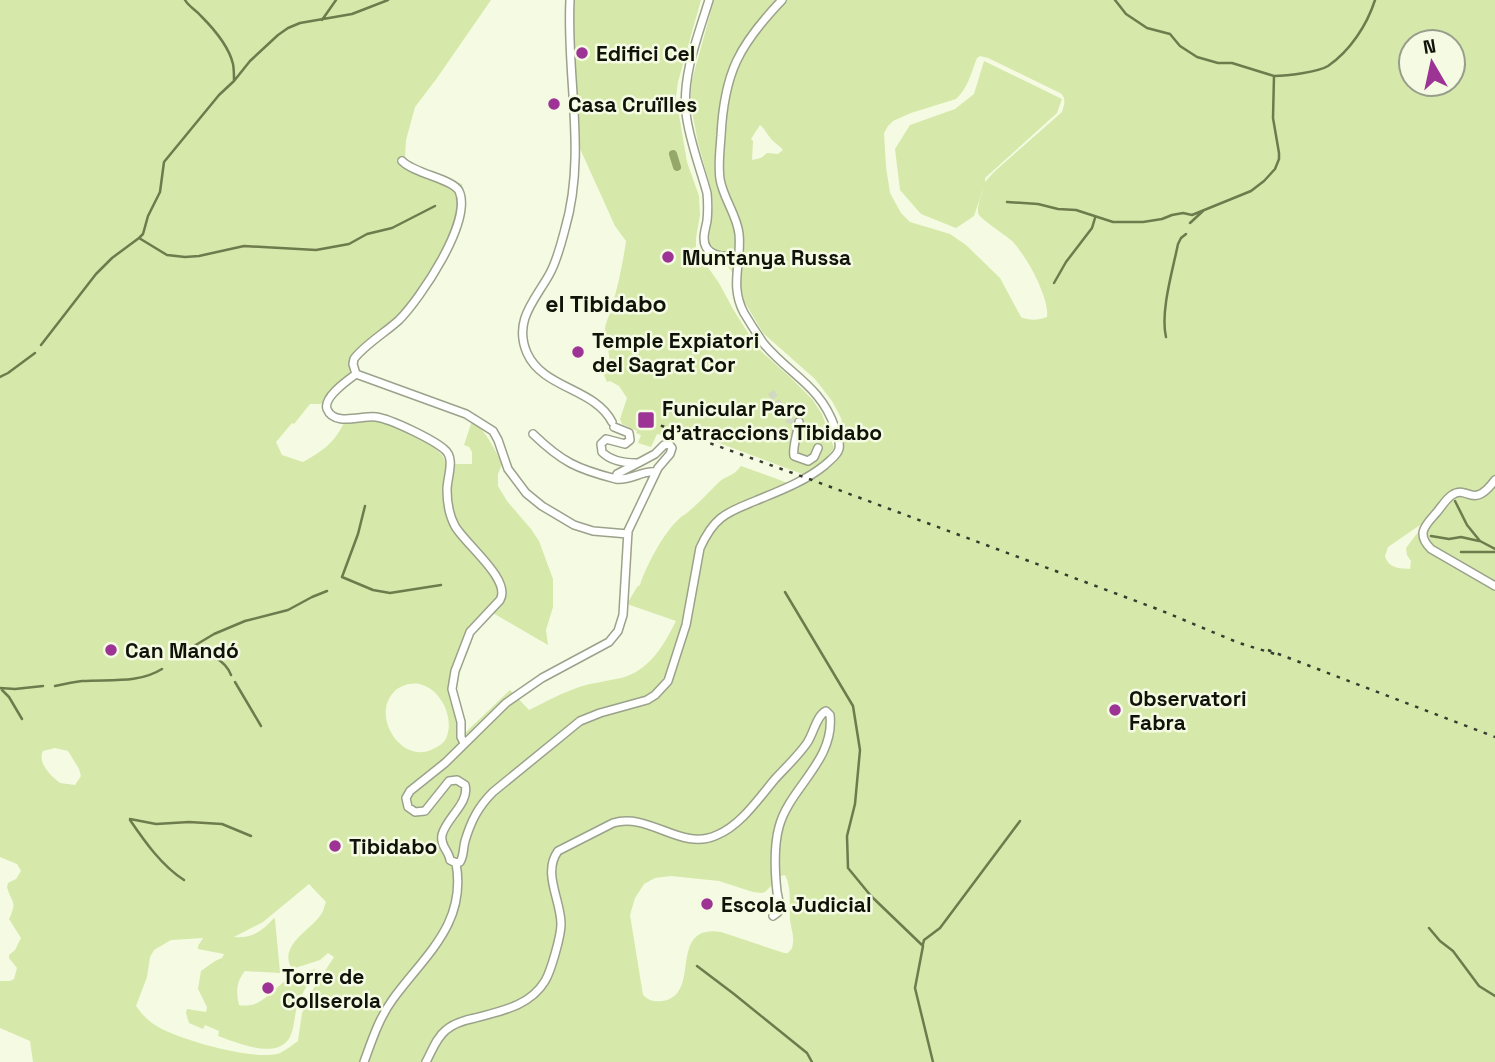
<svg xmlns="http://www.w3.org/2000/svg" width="1495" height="1062" viewBox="0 0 1495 1062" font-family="'Space Grotesk',sans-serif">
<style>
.green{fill:#d6e8aa;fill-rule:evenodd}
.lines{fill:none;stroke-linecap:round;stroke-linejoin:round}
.stream{stroke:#6e7b4d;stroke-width:2.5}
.canal{stroke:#96a76a;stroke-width:8}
.minor-tunnel{stroke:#d2d8c2;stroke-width:7;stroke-dasharray:7 3.5;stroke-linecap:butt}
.minor-casing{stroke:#9ba28b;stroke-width:10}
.minor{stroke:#fff;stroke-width:7}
.rail{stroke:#383c30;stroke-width:2.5;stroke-dasharray:3.5 7;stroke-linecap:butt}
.poi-dot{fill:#9d3395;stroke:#f4fbe2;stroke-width:2.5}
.labels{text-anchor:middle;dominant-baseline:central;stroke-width:5;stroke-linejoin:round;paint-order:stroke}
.poi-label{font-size:21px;font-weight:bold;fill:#10130a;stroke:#f4fbe2;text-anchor:start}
.neighbourhood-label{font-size:23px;font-weight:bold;fill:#10130a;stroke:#f4fbe2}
</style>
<rect width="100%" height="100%" fill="#f4fbe2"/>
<path class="green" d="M0 0H491L437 78 415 107 406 140 405 157 410 165 462 184 464 199 463 218 456 236 403 320 362 357 357 362 358 370 339 383 321 404H310L294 424 292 423 276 442 282 455 303 462C323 451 334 443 344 423 353 423 362 421 371 421 391 421 427 439 440 453 444 456 445 462 447 467L454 464H472V452L469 447 464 445 472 421C487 432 494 448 502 464L498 474V486L507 501 531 529 539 541 553 579V607L546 630 548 645 493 613 475 632 467 654 458 670 455 682 466 732 510 690 529 710C545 702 562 693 579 687 592 683 607 681 621 678 649 671 664 645 676 621L627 604 637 587 640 585C646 566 664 532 679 519 681 516 685 515 688 512 699 503 709 492 719 482 727 475 733 477 741 466L788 483 797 489 836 462 843 452 844 432 841 418 832 401 815 379 763 333 744 301 740 283 720 256 711 250 708 241 713 205 711 189 698 143 690 101 692 80 714 0H1495V1062H33L30 1041 0 1028V981H10L14 979 17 968 9 958V955L15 950 21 938 9 919C18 900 11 903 7 887L8 883 16 879 21 871 17 864 0 857ZM1411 42H1453V84H1411ZM980 56 988 58 1060 93C1067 98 1064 105 1062 112L994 172 985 182V178L1057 113 1062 99 984 61 974 94 955 109 910 125 895 149 900 190 921 214 956 228 974 216 984 186C982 194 977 205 978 213 979 218 1005 235 1011 240 1025 253 1050 298 1047 317 1039 320 1029 321 1021 317L1000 278 966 245 950 234 910 222 901 213 890 193 886 167 884 133 888 126 893 121 911 113 956 99C968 88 971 73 977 58ZM760 125C765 129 767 135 772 140 776 144 779 145 783 150L778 154 767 153 761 158 752 160 753 141 751 139ZM1420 525 1422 527 1406 548 1407 555 1411 561 1410 569C1399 568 1389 569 1385 556L1388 547ZM408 684C411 684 415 683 419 684 440 688 454 716 447 736 445 743 438 747 431 750 400 763 371 715 394 692 397 688 403 686 408 684ZM55 748 68 751 79 769 81 776 75 785 60 783C51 776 37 763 43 751ZM785 875C792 888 789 906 790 920 791 928 794 935 793 943 792 950 792 948 788 953H784L721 932C666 924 703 995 663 1001 654 1002 649 1001 643 995L630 915 635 898 644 884 655 878 671 876 719 881 753 892 762 893 765 892 781 876ZM309 884 326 902C325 904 323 912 322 913 312 930 277 945 292 969L320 960 328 953 334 957 312 991 302 1013 298 1041C292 1045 286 1050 280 1053 257 1062 175 1039 155 1025 147 1020 141 1013 136 1006L147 977 150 957 154 950 171 940 203 938 198 946V949L224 954 222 958 215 961 201 971 198 989 207 1007 206 1012 187 1009 186 1013 189 1023 203 1029 205 1025 219 1031 218 1036C236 1042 277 1061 290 1037 295 1027 294 1014 298 1004 302 991 311 982 315 969 307 972 296 974 288 979 271 990 262 1009 239 1005 236 992 236 982 245 971L280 973 275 919 274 918C263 931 251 939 234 937L263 922Z
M572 0H701L678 82 676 97 687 162 699 196 700 215 696 238V248L700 256 719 283 733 309 753 341 762 352 792 379 812 399 822 414 834 448 828 457 805 475 679 428 675 435 663 431 661 435 657 434 651 447 638 443 641 435 636 433 637 431 622 424 620 419 627 398 619 386 610 381 607 382 604 375C615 365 606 346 605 333 604 324 610 315 612 307 618 285 623 263 626 241L615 226 577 142Z"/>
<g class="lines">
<path class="stream" d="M185 0C189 7 196 10 201 16 213 28 229 47 233 64 234 69 234 75 234 81
M1115 0 1126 14 1147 28 1170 34 1180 46 1197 57 1218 63H1232L1274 76
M322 20 336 0
M1007 202 1038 204 1058 209 1076 210 1113 222H1143L1162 219 1172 215 1183 213 1192 215 1251 191 1264 181 1275 169 1279 159V153L1273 118 1274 76C1287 76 1318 72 1328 66 1350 51 1367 25 1375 0
M1190 223 1203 211
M139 238 167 255 185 257 199 256 244 246 316 250 349 244 367 234 392 228 435 206
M1054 283 1066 262 1092 228 1095 218
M1166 337C1160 312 1173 269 1178 244L1181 238 1186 234
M41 345 96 274 112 258 139 238 143 234 148 216 160 192 164 162 219 95 234 81 250 61 278 35 288 28 300 23 352 14 388 0
M0 377 8 373 35 353
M1455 501 1467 525 1480 541 1495 549
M365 506 358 534 342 577 373 590 390 593 441 585
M1431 536 1449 539 1461 537 1479 541
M1461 552H1495
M785 592 853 706 860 750 855 804 847 836 848 868 871 896 923 946 915 988 933 1062
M189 649 214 634 245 621 288 610 312 597 327 591
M189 649C207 654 224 657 231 675
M235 682 261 726
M55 686C64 684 73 682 82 681 109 679 138 684 162 669
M0 688 15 689 43 686
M2 690 9 697 22 719
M130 819 156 824 189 822 222 824 251 836
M130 820C145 842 162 866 184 880
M1429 928 1440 941 1453 951 1479 986 1495 996
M923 944 924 940 940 928 1020 821
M697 966 734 994 807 1053 812 1062"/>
<path class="canal" d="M673 154 677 167"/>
<path class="minor-tunnel" d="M771 392 789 420 799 422"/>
<g class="minor-casing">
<path id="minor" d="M570 0C566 76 587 154 565 229 561 244 557 261 549 275 535 300 513 321 527 353 543 389 595 388 612 422
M709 0C698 36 682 75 686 113 689 140 700 167 707 193 708 203 708 211 707 221 706 226 704 233 704 238 704 257 725 258 738 255
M356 374C348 380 323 397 327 409 334 427 363 415 376 417 391 419 432 439 444 449 456 458 447 477 447 490 447 502 449 515 455 526 465 544 512 580 500 600L470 632 455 671 452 689 461 722V737L464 743
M356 374 466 414 493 431 498 440 508 469 526 493 542 506 574 525 593 531 628 534
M356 374 353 364 354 359C363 346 386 332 399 320 420 299 473 221 459 191 453 179 415 174 402 161
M799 422C798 432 792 447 794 456L808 461 814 457 818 448
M614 427 629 433 630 440 625 444 606 439 601 444 602 452C611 461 624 463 636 463
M616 479C631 481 642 470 656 472
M1495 480C1472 511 1468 484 1452 495 1446 499 1442 506 1437 512 1426 525 1415 533 1431 549L1495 586
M456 863 460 862C464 856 463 848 465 841 471 821 478 807 493 792L580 721 600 713 647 700 655 695 668 681 686 625 700 548C705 537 711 526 721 518 731 510 743 506 755 501 779 491 804 482 825 465 830 460 837 456 839 449 840 443 838 435 835 428 821 386 790 375 764 344 757 334 750 323 744 313 729 285 742 263 739 234 737 215 723 198 720 179 718 165 720 150 721 136 724 73 739 45 782 0
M456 863 450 860C449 851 440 846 442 835 446 818 470 803 465 785L457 780 449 781 425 811 415 812 408 807 406 798 410 791 445 763 506 703 542 678 609 642 618 631 623 615 628 531 658 468 670 454 672 448 669 444 664 445 655 454 642 461 617 474 616 479C577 469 562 462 533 434
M364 1062C372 1040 379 1018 393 999 425 955 467 924 456 863
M426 1062C432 1051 436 1038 446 1030 454 1023 465 1020 475 1018 501 1011 530 1006 545 981 551 971 561 936 561 924 561 900 542 873 558 851L613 823C650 812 681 852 717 835 741 825 759 798 775 779 786 767 798 756 807 743 814 733 816 716 826 711L830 715C835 761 789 788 779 827 774 845 775 873 777 892 778 897 780 903 779 908 779 913 777 913 773 916"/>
</g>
<use href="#minor" class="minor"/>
<path class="rail" d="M651 422 812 480 1160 610 1239 643 1275 654
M1268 650 1495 737"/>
</g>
<g class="poi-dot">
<circle cx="582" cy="53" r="7"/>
<circle cx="554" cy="104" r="7"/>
<circle cx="668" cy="257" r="7"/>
<circle cx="578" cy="352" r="7"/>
<rect x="637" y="411" width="18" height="18" rx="3.5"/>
<circle cx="111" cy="650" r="7"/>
<circle cx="1115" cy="710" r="7"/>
<circle cx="335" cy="846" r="7"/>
<circle cx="707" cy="904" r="7"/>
<circle cx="268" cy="988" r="7"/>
</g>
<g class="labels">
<g class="poi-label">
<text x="596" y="53">Edifici Cel</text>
<text x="568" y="104">Casa Cruïlles</text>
<text x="682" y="257">Muntanya Russa</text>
<text x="592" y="340">Temple Expiatori<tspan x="592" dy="24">del Sagrat Cor</tspan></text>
<text x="662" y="408">Funicular Parc<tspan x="662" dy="24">d'atraccions Tibidabo</tspan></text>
<text x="125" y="650">Can Mandó</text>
<text x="1129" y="698">Observatori<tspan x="1129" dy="24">Fabra</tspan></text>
<text x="349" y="846">Tibidabo</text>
<text x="721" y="904">Escola Judicial</text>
<text x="282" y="976">Torre de<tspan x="282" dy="24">Collserola</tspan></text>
</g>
<g class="neighbourhood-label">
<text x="606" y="304">el Tibidabo</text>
</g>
</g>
<g transform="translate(1432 63) rotate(351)"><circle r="33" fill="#f4fbe2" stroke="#999e8c" stroke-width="2"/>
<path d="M0-5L12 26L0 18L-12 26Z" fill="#9d3395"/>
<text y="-10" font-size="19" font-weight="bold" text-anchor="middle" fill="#10130a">N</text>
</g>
</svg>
